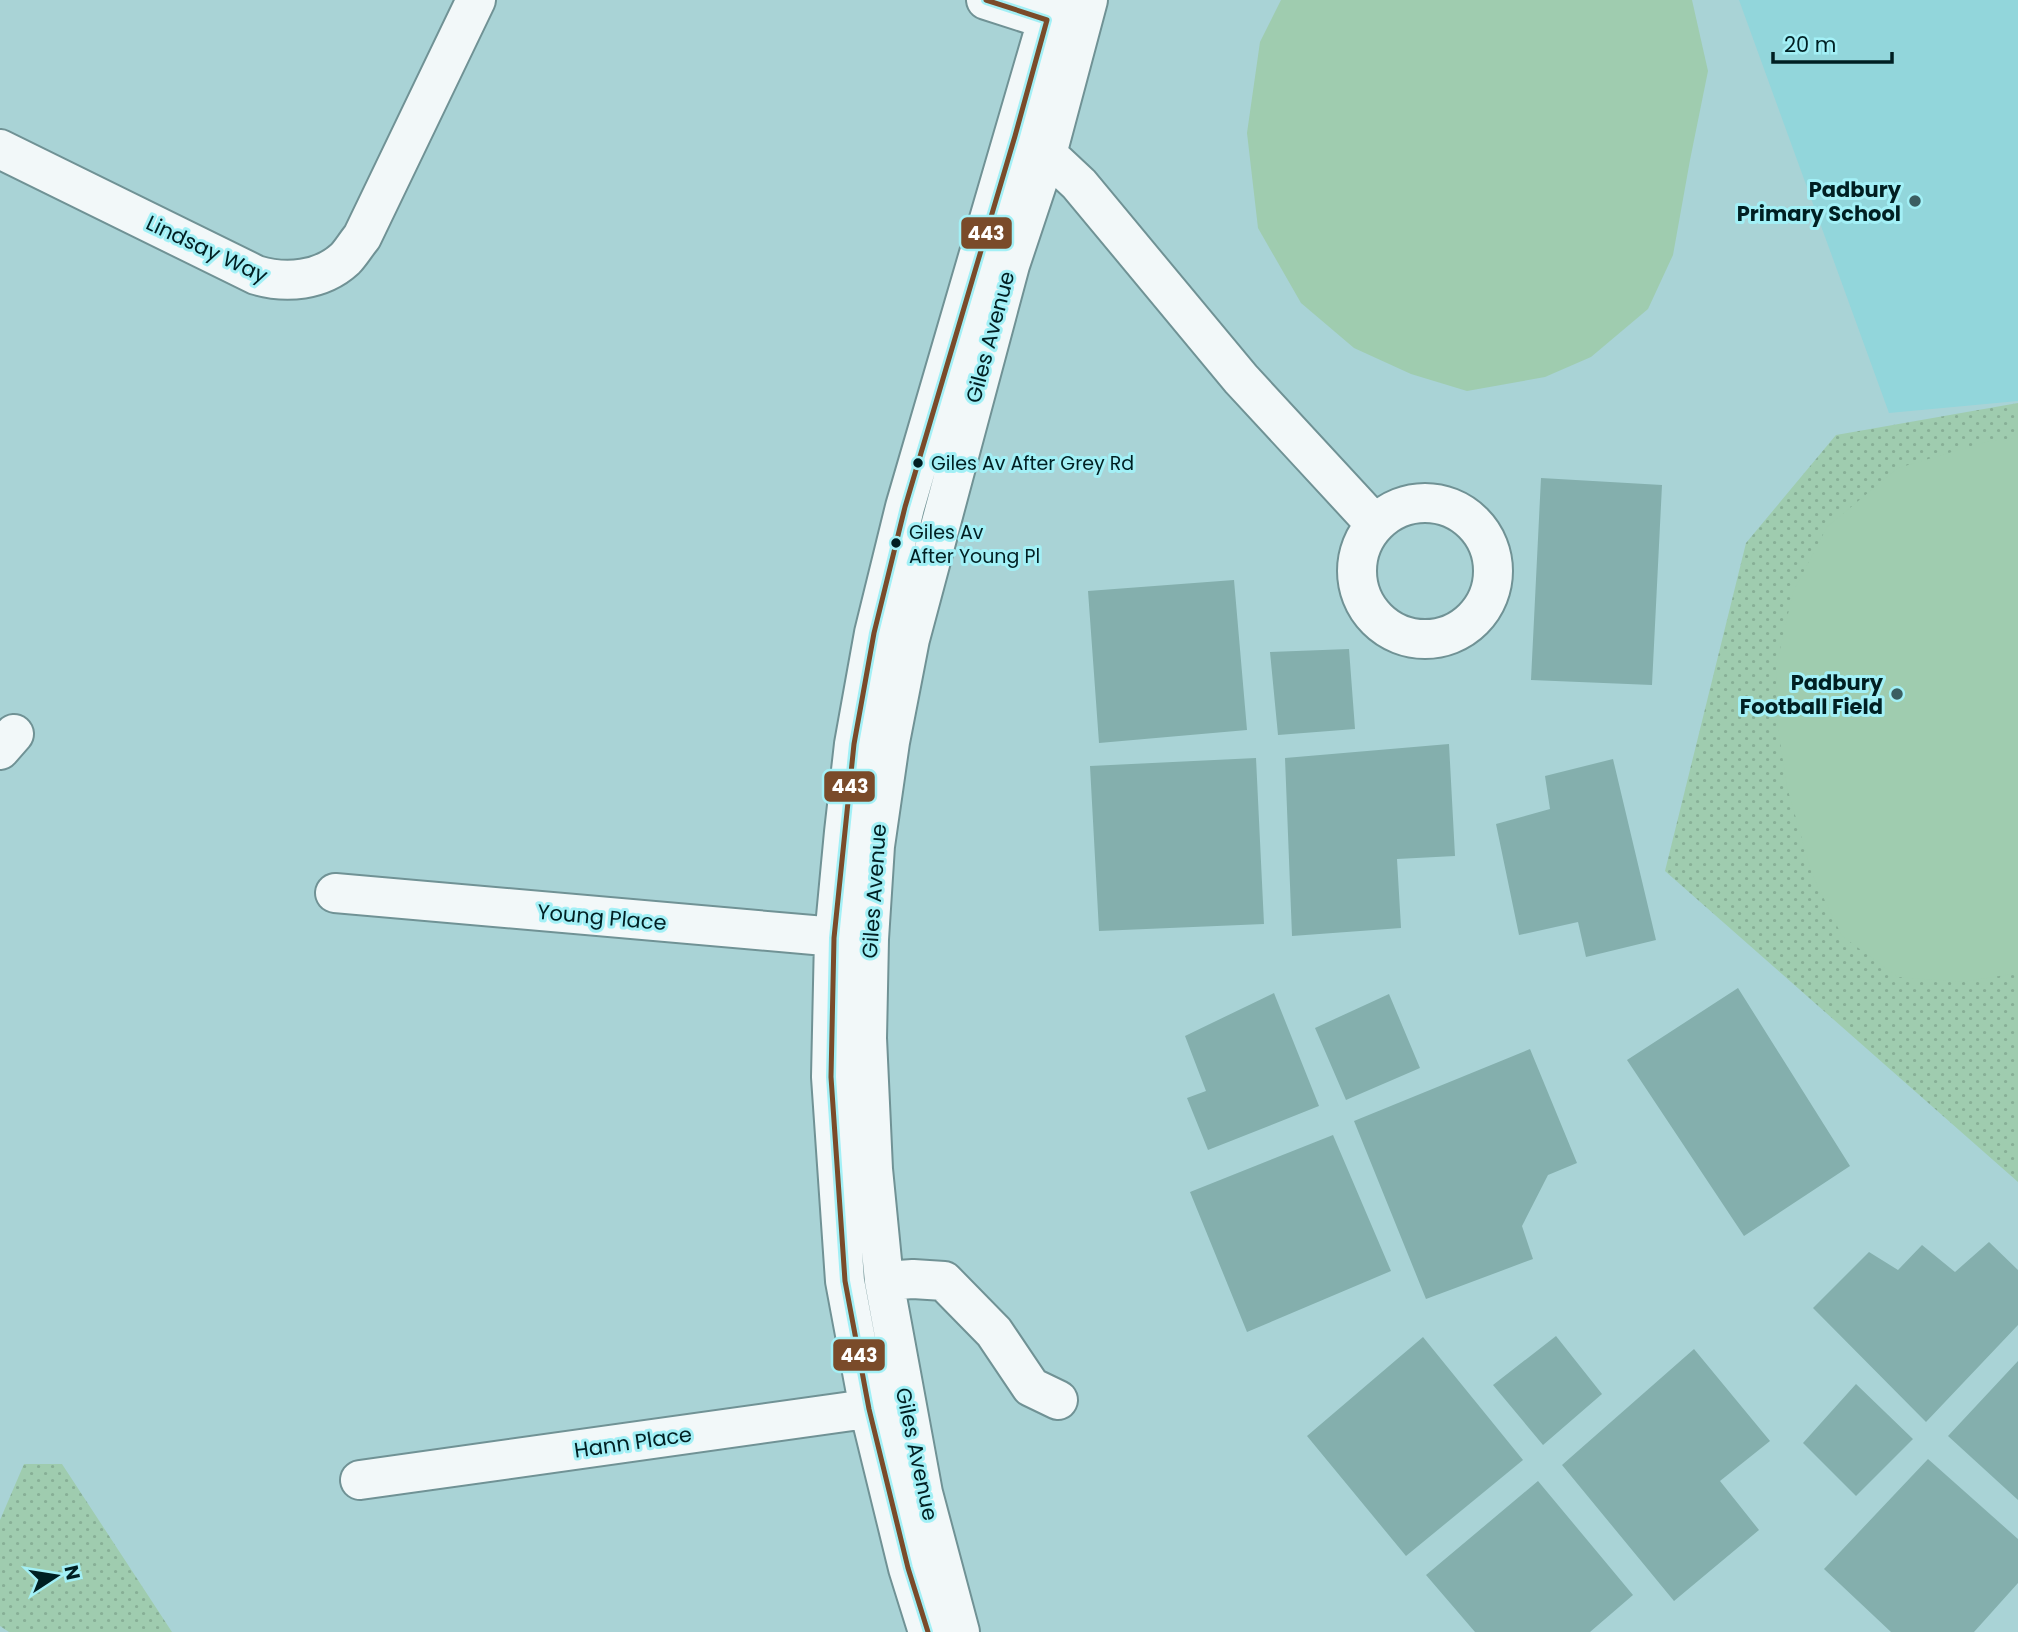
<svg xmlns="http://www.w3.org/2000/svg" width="2018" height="1632" viewBox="0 0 2018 1632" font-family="Poppins,sans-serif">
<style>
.built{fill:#92d6db}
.park{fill:url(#park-dots)}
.pitch{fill:#9fccaf}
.building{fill:#84afad}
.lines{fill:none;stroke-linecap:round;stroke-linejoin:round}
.minor-casing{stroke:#709295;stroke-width:42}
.minor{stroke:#f2f8f9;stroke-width:38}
.bus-1-casing{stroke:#a3f0f6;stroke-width:10}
.bus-1{stroke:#7a4b2a;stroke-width:5}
.poi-dot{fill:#3b5e61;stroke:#a3f0f6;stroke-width:2.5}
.bus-dot{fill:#001f22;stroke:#a3f0f6;stroke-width:2.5}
.labels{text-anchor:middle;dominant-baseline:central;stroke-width:6;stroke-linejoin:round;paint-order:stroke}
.bus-label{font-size:19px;fill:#001f22;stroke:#a3f0f6;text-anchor:start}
.poi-label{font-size:21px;font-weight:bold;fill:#001f22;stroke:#a3f0f6;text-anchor:end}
.street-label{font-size:21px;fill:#001f22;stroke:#a3f0f6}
.line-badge{stroke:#a3f0f6;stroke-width:2.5}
.badge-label{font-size:19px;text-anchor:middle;font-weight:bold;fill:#fff}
</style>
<defs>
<pattern id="park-dots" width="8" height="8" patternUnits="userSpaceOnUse" patternTransform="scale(1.75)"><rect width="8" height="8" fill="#9fccaf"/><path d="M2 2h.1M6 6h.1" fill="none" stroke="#87af96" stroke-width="1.8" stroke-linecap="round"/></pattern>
</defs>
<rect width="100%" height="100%" fill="#a9d3d6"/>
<path class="built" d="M1739 0H2018V401L1889 413Z"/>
<path class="park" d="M2018 403V1182L1665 871 1746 543 1836 435Z
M24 1464H62L172 1632H9L0 1626V1520Z"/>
<path class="pitch" d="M1281 0H1692L1708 71 1690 160 1673 255 1648 309 1591 357 1545 377 1467 391 1411 374 1354 348 1301 303 1258 228 1247 133 1260 42Z
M2018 438V973L1962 982 1898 977 1842 936 1812 874 1787 787 1777 721 1776 667 1793 592 1827 527 1898 468 1986 442Z"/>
<path class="building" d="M1541 478 1662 485 1652 685 1531 680Z
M1234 580 1247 730 1099 743 1088 591Z
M1349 649 1355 729 1278 735 1270 652Z
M1449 744 1455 856 1397 859 1401 928 1292 936 1285 758Z
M1256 758 1264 924 1099 931 1090 766Z
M1613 759 1656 940 1586 957 1578 922 1519 935 1496 824 1550 809 1545 776Z
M1738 988 1850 1166 1744 1236 1627 1060Z
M1274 993 1319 1106 1208 1150 1187 1098 1206 1091 1185 1036Z
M1389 994 1420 1068 1346 1100 1315 1028Z
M1530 1049 1577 1163 1548 1175 1522 1226 1533 1259 1426 1299 1354 1121Z
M1333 1135 1391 1271 1247 1332 1190 1192Z
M1989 1242 2018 1270V1325L1926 1422 1813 1308 1869 1252 1898 1270 1922 1245 1955 1272Z
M1556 1336 1602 1394 1543 1445 1493 1385Z
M1423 1337 1523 1460 1406 1556 1307 1436Z
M1694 1349 1770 1441 1720 1481 1759 1530 1674 1601 1562 1465Z
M2018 1361V1500L1948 1436Z
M1856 1384 1913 1439 1856 1496 1803 1443Z
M1928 1459 2018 1539V1583L1974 1632H1891L1824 1569Z
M1538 1481 1633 1595 1590 1632H1475L1426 1575Z"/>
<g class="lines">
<g class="minor-casing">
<path id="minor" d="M986 0 1070 27
M0 149 256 275C286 284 321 281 345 259 351 253 356 244 362 237L476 0
M1047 154 1079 184 1241 379 1374 523
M1357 571a68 68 0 1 1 136 0a68 68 0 1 1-136 0Z
M0 750 14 734
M335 893 859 939
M884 1281 913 1279 944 1281 994 1332 1031 1387 1058 1400
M360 1480 895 1405
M928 1632 908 1568 869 1409 845 1281 831 1077 834 938 844 832 854 744 874 633 905 507 1053 0
M960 1632 923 1493 884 1281 873 1169 867 1038 869 939 875 846 890 742 910 639 1010 265 1047 154 1088 0"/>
</g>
<use href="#minor" class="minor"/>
<g class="bus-1-casing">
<path id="bus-1" d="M928 1632 908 1568 869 1409 845 1281 831 1077 834 938 854 744 874 633 905 507 1015 136 1047 20 986 0"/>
</g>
<use href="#bus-1" class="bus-1"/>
</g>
<g class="poi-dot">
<circle cx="1915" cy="201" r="7"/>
<circle cx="1897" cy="694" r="7"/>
</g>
<g class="bus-dot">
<circle cx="918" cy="463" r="6"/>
<circle cx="896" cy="543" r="6"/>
</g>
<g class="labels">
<g class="bus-label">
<text x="931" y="463">Giles Av After Grey Rd</text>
<text x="909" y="532">Giles Av<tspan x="909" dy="24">After Young Pl</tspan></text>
</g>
<g class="poi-label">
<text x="1901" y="189">Padbury<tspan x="1901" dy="24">Primary School</tspan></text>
<text x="1883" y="682">Padbury<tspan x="1883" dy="24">Football Field</tspan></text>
</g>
<g class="street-label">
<text transform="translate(207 249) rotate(25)">Lindsay Way</text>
<text transform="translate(990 337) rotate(-75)">Giles Avenue</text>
<text transform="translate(874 891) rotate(-86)">Giles Avenue</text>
<text transform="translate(602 917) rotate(5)">Young Place</text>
<text transform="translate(633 1442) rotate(-8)">Hann Place</text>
<text transform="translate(917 1454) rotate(78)">Giles Avenue</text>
</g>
</g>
<g class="line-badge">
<rect x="960" y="216" width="53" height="34" rx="7" fill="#7a4b2a"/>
<rect x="823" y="770" width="53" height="33" rx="7" fill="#7a4b2a"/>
<rect x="832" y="1338" width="54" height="34" rx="7" fill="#7a4b2a"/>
</g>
<g class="badge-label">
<text x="986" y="240">443</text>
<text x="850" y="793">443</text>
<text x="859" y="1362">443</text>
</g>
<g transform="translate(56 1576) rotate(78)" stroke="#a3f0f6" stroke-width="5" paint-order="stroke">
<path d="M0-5L12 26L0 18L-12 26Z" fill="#001f22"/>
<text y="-10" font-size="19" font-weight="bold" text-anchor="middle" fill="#001f22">N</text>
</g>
<path d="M1773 52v10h119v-10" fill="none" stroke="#001f22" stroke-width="3.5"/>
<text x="1784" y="52" font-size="21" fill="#001f22" stroke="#a3f0f6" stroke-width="5" paint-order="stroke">20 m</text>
</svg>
